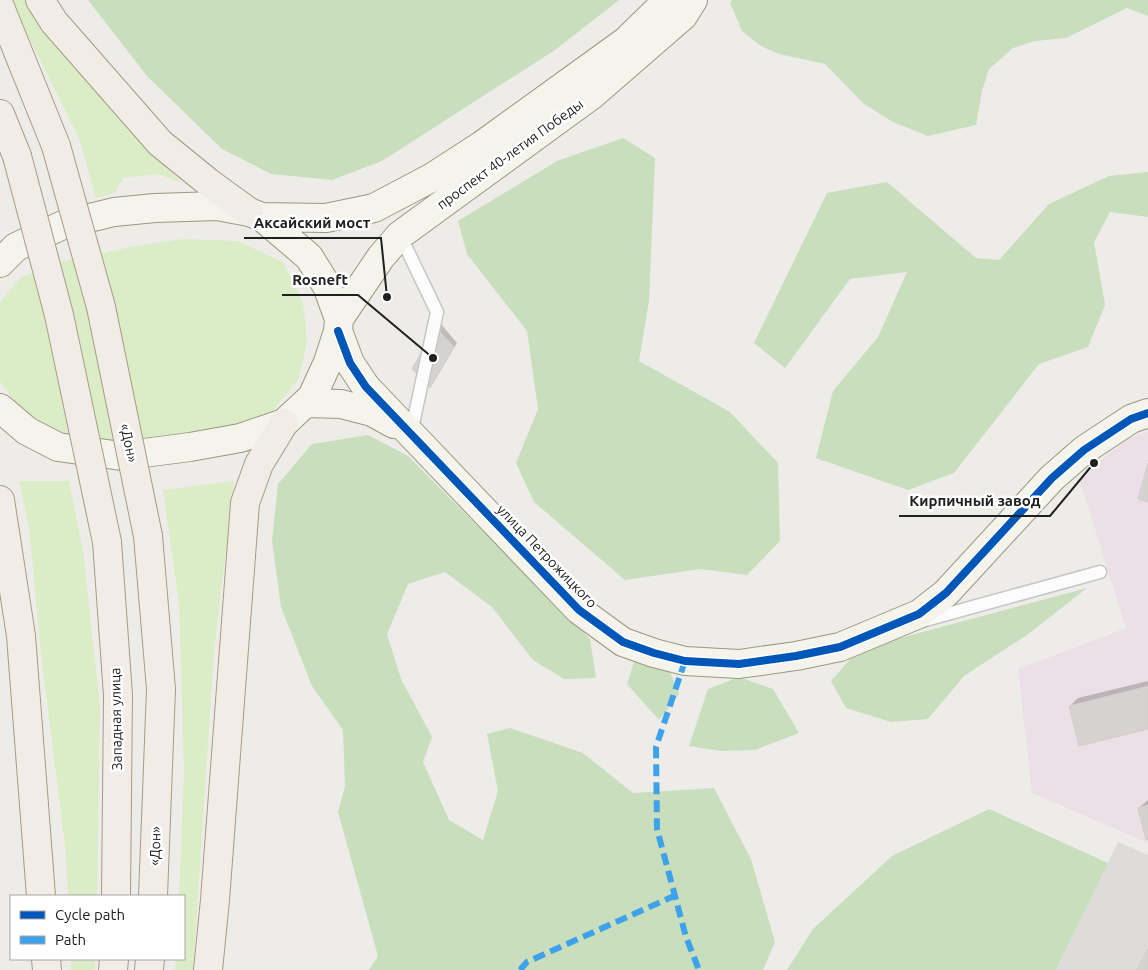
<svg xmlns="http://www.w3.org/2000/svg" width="1148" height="970" viewBox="0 0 1148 970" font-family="Ubuntu,sans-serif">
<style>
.residential{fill:#dddcda}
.industrial{fill:#ece0e7}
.grass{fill:#daedc6}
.forest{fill:#c8debd}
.shadow{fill:#0003}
.building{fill:#d5d2d0;stroke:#d1ceca}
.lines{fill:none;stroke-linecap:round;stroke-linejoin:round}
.lane-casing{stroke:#c7c6c5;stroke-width:15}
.secondary-casing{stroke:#97997f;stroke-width:30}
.primary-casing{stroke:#a59b85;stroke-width:30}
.lane{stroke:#fcfcfc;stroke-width:12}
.secondary{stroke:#f4f4ec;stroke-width:28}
.primary{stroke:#f1ece6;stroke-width:28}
.primary-bridge-casing{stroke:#a59b85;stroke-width:30;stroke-linecap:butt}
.primary-bridge{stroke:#f1ece6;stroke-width:28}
.quiet{stroke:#3da2ea;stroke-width:6;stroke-dasharray:12 6;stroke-linecap:butt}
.cycleway-casing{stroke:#fff;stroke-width:11}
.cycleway{stroke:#0057b8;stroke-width:8}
.labels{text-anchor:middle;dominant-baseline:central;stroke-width:5;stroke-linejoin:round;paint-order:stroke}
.street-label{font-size:14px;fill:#202020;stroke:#fff}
.leader{fill:none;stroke:#202020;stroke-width:2}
.callout-dot{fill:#202020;stroke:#fff;stroke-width:2}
.callout-label{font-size:15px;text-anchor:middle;font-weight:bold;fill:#202020;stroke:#fff;stroke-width:5;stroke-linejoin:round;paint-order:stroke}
</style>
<rect width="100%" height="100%" fill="#eeece9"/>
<path class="residential" d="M1118 842 1148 855V970H1056Z"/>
<path class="industrial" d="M1148 431V843L1032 793 1018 669 1126 628 1079 478 1127 439Z"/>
<path class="grass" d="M10 0H30L64 51 181 183 159 174 123 178 115 193 96 198 79 138Z
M183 239 238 241 283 262 303 302 307 342 299 378 272 412 229 429 120 445 67 442 20 409 0 381V302L21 277 64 261 131 247Z
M19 481H69L83 550 100 707 97 896H68L65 845 42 663 29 527Z
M234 481 214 652 193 970H175L176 959H184V896H179L184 772 179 603 163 490Z
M71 959H95V970H71Z"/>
<path class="forest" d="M88 0H619L555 50 382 161 332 180 271 174 222 149 147 76Z
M732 0H1148V16L1127 8 1066 38 1035 41 1013 48 989 69 982 91 976 125 928 136 893 122 864 104 825 64 779 54 761 46 742 31 730 3Z
M623 138 655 158 649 301 639 361 730 412 778 463 780 541 747 575 700 569 625 580 534 502 516 463 538 409 527 331 467 254 458 221 557 161Z
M1148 172V217L1110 212 1094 242 1105 305 1088 347 1039 364 954 473 908 490 816 458 833 391 878 337 907 272 850 279 785 368 754 343 827 193 887 182 976 258 999 260 1049 204 1109 176Z
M368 435 408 456 590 639 596 678 564 679 533 660 492 607 445 572 408 584 387 634 401 679 432 737 423 762 449 820 483 840 498 791 487 734 510 728 583 753 633 793 714 788 751 859 775 942 763 970H369L378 956 338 812 345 786 343 730 312 686 281 607 272 541 278 484 312 444Z
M1087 588 1027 635 964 676 928 719 891 722 846 708 831 681 859 649Z
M634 662 667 665 679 694 659 720 627 684Z
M739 677 773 689 799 733 755 750 721 751 689 746 708 689Z
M989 809 1108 863 1056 970H787L813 929 892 856Z"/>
<path class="shadow" d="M441 324 457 343 433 383 413 369Z
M1148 681V727L1070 706 1078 698Z
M1148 800V838L1139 808Z"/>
<path class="building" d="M436 327 454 347 430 388 412 369Z
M1148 463V502L1138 499Z
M1148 686V729L1079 746 1069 706Z
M1148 805V839L1146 840 1138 808Z
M1148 949V970H1137Z"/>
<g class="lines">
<g class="lane-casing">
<path id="lane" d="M400 235 437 312 411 433
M922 621 1100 572"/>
</g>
<g class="secondary-casing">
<path id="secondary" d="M262 217 326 218 374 208 431 178 482 145 626 41 668 0
M0 263 16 247 65 224 114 212 155 208 217 206 249 212 262 217 309 257 327 286 339 319 338 331 328 362 312 397 284 423 240 438 190 447 121 456 58 447 27 431 0 408
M339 319 381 257 400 235 592 95 683 16 693 0
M338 331 350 363 366 387 579 610 623 642 654 653 685 661 739 664 796 656 840 647 919 614 946 593 1052 478 1084 450 1131 419 1148 413
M306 403 341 404 372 412 394 424"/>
</g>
<g class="primary-casing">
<path id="primary" d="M40 0 54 22 160 143 208 182 249 212
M0 7 56 146
M0 114 17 156
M0 500 21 636 41 896
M148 536 161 689 153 896
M107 542 118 695 116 896
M46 959 47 970
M113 970 114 959
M149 970 150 959
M208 970 215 900 245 503 259 464 284 423"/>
</g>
<use href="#lane" class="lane"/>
<use href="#secondary" class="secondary"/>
<use href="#primary" class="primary"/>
<g class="primary-bridge-casing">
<path id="primary-bridge" d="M56 146 101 307 148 536
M17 156 59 315 107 542"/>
</g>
<use href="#primary-bridge" class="primary-bridge"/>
<path class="quiet" d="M685 661 656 747 657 829 686 937 699 970
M520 970 527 962 674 896"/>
<g class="cycleway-casing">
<path id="cycleway" d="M338 331 350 363 366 387 579 610 623 642 654 653 685 661 739 664 796 656 840 647 919 614 946 593 1052 478 1084 450 1131 419 1148 413"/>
</g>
<use href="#cycleway" class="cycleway"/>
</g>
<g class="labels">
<g class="street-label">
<text transform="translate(510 154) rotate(-36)">проспект 40-летия Победы</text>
<text transform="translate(129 443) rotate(78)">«Дон»</text>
<text transform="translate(547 556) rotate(46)">улица Петрожицкого</text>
<text transform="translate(116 719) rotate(-91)">Западная улица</text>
<text transform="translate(155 846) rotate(-88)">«Дон»</text>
</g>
</g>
<path class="leader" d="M387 297L381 238H244M433 358L358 295H282M1094 463L1050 516H899"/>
<g class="callout-dot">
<circle cx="387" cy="297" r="5"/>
<circle cx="433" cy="358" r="5"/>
<circle cx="1094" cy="463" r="5"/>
</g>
<g class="callout-label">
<text x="312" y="228">Аксайский мост</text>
<text x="320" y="285">Rosneft</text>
<text x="975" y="506">Кирпичный завод</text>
</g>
<rect x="10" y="895" width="175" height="65" fill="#ffffff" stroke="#a6a6a6"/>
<rect x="20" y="911" width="25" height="8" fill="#0057b8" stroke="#a6a6a6"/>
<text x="55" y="920" font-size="15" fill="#202020">Cycle path</text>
<rect x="20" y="936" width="25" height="8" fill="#3da2ea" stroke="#a6a6a6"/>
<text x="55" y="945" font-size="15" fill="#202020">Path</text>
</svg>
